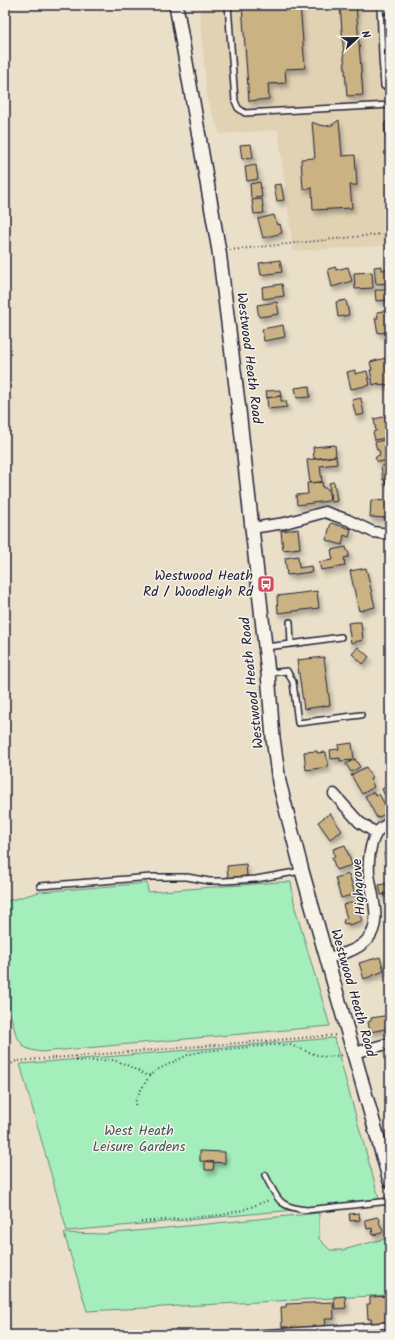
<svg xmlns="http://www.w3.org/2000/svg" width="395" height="1340" viewBox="0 0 395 1340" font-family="Kalam,sans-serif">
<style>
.built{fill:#e1d2b4}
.green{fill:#a4eebc;stroke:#63887c}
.building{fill:#cbb282;stroke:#22223b;filter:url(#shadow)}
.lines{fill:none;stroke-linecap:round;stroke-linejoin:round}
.service-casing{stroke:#22223b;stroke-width:8}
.minor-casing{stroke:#22223b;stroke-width:13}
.tertiary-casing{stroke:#22223b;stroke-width:16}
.path{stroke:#22223b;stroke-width:2;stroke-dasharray:1 3;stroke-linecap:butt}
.service{stroke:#f7f3e8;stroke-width:5}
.minor{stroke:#f7f3e8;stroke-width:10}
.tertiary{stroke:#f7f3e8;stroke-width:13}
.labels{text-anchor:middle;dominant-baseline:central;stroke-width:3;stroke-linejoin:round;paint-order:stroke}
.street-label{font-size:14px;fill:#22223b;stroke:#f7f3e8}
.poi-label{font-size:14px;fill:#22223b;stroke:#f7f3e8;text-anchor:end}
.park-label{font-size:14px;fill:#42555b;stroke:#f7f3e8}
</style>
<defs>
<filter id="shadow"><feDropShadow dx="2.5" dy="4.5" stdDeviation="2" flood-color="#0004"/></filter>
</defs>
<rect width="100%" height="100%" fill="#eae0c9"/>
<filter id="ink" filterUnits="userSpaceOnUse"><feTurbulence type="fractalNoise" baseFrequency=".025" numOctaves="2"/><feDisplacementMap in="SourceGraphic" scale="8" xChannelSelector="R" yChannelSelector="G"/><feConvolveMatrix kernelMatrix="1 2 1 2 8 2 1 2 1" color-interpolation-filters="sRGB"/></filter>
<g filter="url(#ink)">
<path class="built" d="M199 5H390V246H378L293 251 278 130 220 134 207 99Z"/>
<path class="green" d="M279 882H291L295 908 330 1026 41 1052 31 1050 24 1047 16 1035 5 995V903L8 901 39 892 147 883 148 892Z
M334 1038 380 1202 67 1231 20 1064Z
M319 1213V1239L330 1250H343L390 1237V1295L87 1311 64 1233 105 1234Z
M390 1330V1335H318Z"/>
<path class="building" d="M242 5H300L305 68 285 69 286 83 268 84 269 99 249 101Z
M340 5H356L363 95 347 96Z
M339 120 342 156 355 155 357 185H350L352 208 313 210 312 188 303 189 301 159 315 158 312 122 319 125 326 126 332 125Z
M251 144 253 158 242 159 240 145Z
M256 165 258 179 247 181 245 167Z
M260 182 262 197 251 198 250 184Z
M281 184 284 200 277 201 274 185Z
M262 199 264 213 254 214 252 200Z
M274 215 277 225 280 224 282 233 263 238 258 219Z
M280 260 282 272 261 275 259 263Z
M382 266V270L390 269V283L376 284 374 267Z
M336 267V270L348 267 352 281 332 287 328 269Z
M372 272 373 288 355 289 354 273Z
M282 284 284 296 263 299 262 287Z
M375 290H386L387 300 376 301Z
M346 300 349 315 338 317 336 302Z
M277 302 279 314 259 317 257 305Z
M390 310V332L378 333 375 318H378L377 312Z
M283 325 285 337 264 341 262 329Z
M386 358 388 364H390V384L384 385V384L379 385V383L373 385 370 370H372L370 362Z
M355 370V374L367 371 370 385 351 389 347 372Z
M309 386 310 397 297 398 295 388Z
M280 390 281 396 267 398 266 391Z
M281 396V401H286L287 407 268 409 267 398Z
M361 398 364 414 356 416 352 400Z
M388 416 390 426V437L375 440 373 432 376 431 374 419Z
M390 439V460L378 462 375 458 377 456 380 455 379 450H377L375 442Z
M335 445 336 456 314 459 313 447Z
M336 456 337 464 320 466 322 482 310 483 307 460Z
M390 465V485H386L385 480H383L381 466Z
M322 482 323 488H327L328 489 330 499 328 501 297 505 296 495 308 494 307 483Z
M334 482 337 501 331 502 329 483Z
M371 500 389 501 388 518 370 517Z
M331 523 351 529 349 537 344 535 342 545 326 540Z
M298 529 300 548 283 550 281 531Z
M346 547 347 551 349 553V555L348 557 344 558 345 566 321 570 319 562 333 560 331 550Z
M298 556 299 568 311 566 312 572 287 575 285 558Z
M366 568 375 607 359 611 350 571Z
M317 591 319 608 278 613 277 596Z
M356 622H361L363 640 351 643 348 623Z
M358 647 369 657 363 664 352 654Z
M324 657 330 705 304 709 297 660Z
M352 743 354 760 340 761V758L331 759 330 750 339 749 338 745Z
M317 751V753L326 752 328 767 306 770 304 752Z
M355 759 360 767 351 772 346 764Z
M366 767 372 778 370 779 374 787 362 794 351 775Z
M390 784V791L384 794 382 789Z
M373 792 376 796 379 794 389 812 377 818 365 796Z
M330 813 342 831 330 839 318 822Z
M345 845 352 865 336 870 332 857H335L333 849Z
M390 851V862L386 863 384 853Z
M246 864 247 876 228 878 227 866Z
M349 874 355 894 341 898 335 878Z
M388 879H390V893L381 895 379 885 388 883Z
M356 901 362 921 349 925 348 923 345 924 343 923 344 919 347 918 343 905Z
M380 957 384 971 364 979 359 963Z
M390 1015V1028L370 1032 368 1022 371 1021V1018Z
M200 1151 225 1152V1163L200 1161Z
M205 1161 214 1162 213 1170H205Z
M359 1213 360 1220 350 1221 349 1214Z
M377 1217 378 1218 380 1219V1221L379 1222 383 1231 382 1233 373 1235 372 1228 367 1229 365 1220Z
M345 1296 346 1308 335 1309 334 1297Z
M390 1296V1307H386L387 1322 372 1323 371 1319H368L367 1304H370V1297Z
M333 1302 334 1319H325L326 1324H324V1327L289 1329 288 1327H282L281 1307H286V1304Z"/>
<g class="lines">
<g class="service-casing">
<path id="service" d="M228 5 235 101 238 108 245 113 390 105
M380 5 382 56 384 86H390
M380 6 390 13
M390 125H388L390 150
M291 644 341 637
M266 647 291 644 290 622
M269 673 287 671 293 682 298 723 361 715
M40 886 152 877H187L209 881H225L256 879 301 871
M265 1175C278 1199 277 1207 307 1210L390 1201
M258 1333 390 1325"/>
</g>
<g class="minor-casing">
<path id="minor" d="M252 528 285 523 325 512 348 520 373 532 390 534
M334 794 359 822 376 833
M327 958C340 955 356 951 366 941 384 924 371 894 369 873 368 861 370 844 376 834 378 829 386 825 390 822
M354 1053 390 1043"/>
</g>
<g class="tertiary-casing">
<path id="tertiary" d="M176 5 219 251 239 410 268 673 273 738 279 782 302 871 390 1181"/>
</g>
<path class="path" d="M230 250 383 234H390
M76 1061 113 1060 125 1064 146 1075H150
M5 1068 14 1062 17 1061 338 1035
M135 1105 136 1098 150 1075 157 1070 190 1054 205 1051 272 1045H290L317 1055 326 1057 343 1055
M141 1222 222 1215 243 1210 269 1200"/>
<use href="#service" class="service"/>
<use href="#minor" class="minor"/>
<use href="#tertiary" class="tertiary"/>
</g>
</g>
<defs>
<g id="bus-square" transform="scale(0.9)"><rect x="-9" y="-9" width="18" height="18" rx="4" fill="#d1495b" stroke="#f7f3e8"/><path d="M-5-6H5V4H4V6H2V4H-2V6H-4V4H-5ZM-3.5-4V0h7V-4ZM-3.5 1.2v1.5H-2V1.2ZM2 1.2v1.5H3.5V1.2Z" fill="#fff"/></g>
</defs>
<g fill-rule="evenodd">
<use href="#bus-square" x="266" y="584"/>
</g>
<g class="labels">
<g class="street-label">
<text transform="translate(249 358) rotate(83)">Westwood Heath Road</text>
<text transform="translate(252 683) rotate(-96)">Westwood Heath Road</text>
<text transform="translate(359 887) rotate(-94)">Highgrove</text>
<text transform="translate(353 993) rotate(74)">Westwood Heath Road</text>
</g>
<g class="poi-label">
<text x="253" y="576">Westwood Heath<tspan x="253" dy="16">Rd / Woodleigh Rd</tspan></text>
</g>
<g class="park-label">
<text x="139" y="1131">West Heath<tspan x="139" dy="16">Leisure Gardens</tspan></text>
</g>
</g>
<rect width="395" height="1340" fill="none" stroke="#f7f3e8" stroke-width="20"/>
<rect x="10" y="10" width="375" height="1320" fill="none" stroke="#22223b" stroke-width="1.5" filter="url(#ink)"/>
<g transform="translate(357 38) rotate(68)" stroke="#f7f3e8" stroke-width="3" paint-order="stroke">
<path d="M0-3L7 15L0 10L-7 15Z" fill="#22223b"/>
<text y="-6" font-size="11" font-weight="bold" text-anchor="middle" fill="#22223b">N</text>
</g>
</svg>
